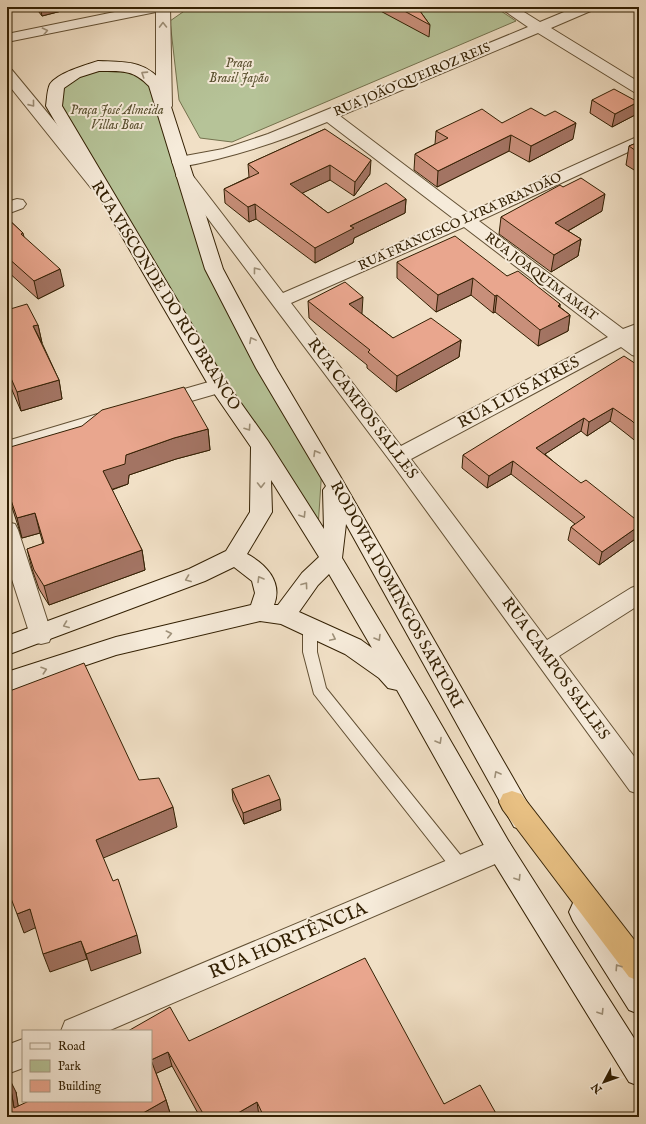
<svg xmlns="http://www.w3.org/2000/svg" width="646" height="1124" viewBox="0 0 646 1124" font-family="'IM FELL English',serif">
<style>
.green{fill:#b6c398;stroke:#74724e}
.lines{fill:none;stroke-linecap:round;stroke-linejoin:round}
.service-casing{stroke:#625034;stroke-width:2}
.minor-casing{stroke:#625034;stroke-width:2}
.tertiary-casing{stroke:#625034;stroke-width:2}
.secondary-casing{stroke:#332003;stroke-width:2}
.motorway-casing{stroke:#332003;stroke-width:2}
.service{fill:#f6ebda;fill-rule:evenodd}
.minor{fill:#f6ebda;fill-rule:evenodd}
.tertiary{fill:#f6ebda;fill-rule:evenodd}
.secondary{fill:#f6ebda;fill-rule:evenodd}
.motorway{fill:#e8c083;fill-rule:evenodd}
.wall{fill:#c88f7a;stroke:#332003}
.shaded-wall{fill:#a37463;stroke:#332003}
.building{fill:#e9a68e;stroke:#332003}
.oneway{stroke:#9e9079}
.labels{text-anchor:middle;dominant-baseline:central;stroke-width:4;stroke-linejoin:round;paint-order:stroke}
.far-park-label{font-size:13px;font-style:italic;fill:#5a5130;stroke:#f6ebda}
.far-street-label{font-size:13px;fill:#332003;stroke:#f6ebda}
.street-label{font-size:16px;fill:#332003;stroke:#f6ebda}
.near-street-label{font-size:19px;fill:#332003;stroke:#f6ebda}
</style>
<rect width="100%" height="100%" fill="#f1e0c6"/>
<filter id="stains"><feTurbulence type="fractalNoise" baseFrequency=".005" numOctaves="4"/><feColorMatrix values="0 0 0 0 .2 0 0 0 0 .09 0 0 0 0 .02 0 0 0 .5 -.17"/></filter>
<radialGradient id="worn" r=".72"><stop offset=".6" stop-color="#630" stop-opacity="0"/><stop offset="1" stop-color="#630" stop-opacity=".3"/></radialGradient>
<path class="green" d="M190 7H495L516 21 232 142 200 138 179 100 170 21Z
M99 67 129 68 153 86 211 270 322 467 318 528 208 360 57 106 60 86Z"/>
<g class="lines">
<g class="service-casing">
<path id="service" d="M310 621 315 623 317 627V652L326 688 466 862 468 867 466 872 460 875 454 872 314 694 303 652V627L305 623Z"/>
</g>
<g class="minor-casing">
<path id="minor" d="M499 7H516L540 22 576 7H595L593 10 551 28 639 82V94L634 92 538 33 340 116 468 213 639 136V147L479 221 623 329 639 323V337L636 339 639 341V357L632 355 621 347 411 459 547 640 631 588 639 585V605L559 656 639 763V794L630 791 391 462 176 176 178 172 184 171 190 172 283 293 454 219 327 122C279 142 231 158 180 167L174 166 172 162 174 158 223 149 268 134 528 27ZM464 227 608 337 401 446 291 303Z
M17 199 23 200 26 204 23 208 7 214V202Z
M219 379 226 381 229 386 226 391 160 410 153 408 150 403 153 398Z
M111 410 118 412 121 417 118 422 7 455V441Z
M7 522 15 524 18 530 52 635 49 642 41 644 33 642 30 635 7 564Z"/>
</g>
<g class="tertiary-casing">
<path id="tertiary" d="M139 7H170L172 106 170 109H158L156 106V12L7 42V34Z
M7 68 12 70 103 180 105 184 103 188 97 189 91 188 7 83Z
M500 838 509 842 513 850 509 858 108 1031H61L65 1021Z
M23 1039V1068L7 1074V1045Z"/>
</g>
<g class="secondary-casing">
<path id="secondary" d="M98 61C125 62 147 60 164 85L223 269 276 368 340 476 532 811 536 819 532 827 523 830 514 827 346 524 342 558 427 700 509 842 639 1046V1086L629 1082 491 858 397 690 388 688 379 678 345 654 281 624 260 621 116 655 7 692V672L116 637 251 605 255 593 252 581 234 567 205 581 7 655V636L189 569 226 551 250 512 251 447 209 386 46 106C47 100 47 90 50 84 58 73 85 65 98 61ZM99 71C121 71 133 69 149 86L205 269 256 368 326 486 323 490 324 529 268 441 226 382 62 106 64 88 80 77ZM271 480 319 557 302 573 278 605H274C283 582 266 564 247 554L272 512ZM329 574 372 648 361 640 299 612 318 585Z
M582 900 591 903 639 975V1014L629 1010 573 921 569 912 573 903Z"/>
</g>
<g class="motorway-casing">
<path id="motorway" d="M512 791 521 794 639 946V981L629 977 503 810 499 802 503 794Z"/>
</g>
<use href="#service" class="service"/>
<use href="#minor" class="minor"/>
<use href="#tertiary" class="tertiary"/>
<use href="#secondary" class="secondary"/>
<use href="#motorway" class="motorway"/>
</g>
<path class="wall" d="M35 7H77L42 16Z
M373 7H417L430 25 429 37Z
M592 100 635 115 612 127 590 113Z
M502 123 573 139 529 162 509 151 437 187 414 170 415 154 435 144 436 131Z
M325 129 370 174 354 196 330 180 302 193 328 213 406 199 405 213 354 238 353 243 315 263 256 219 249 222 225 203 224 189 249 177 248 164Z
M639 142V173L626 165 629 146Z
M563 187 602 211 568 231 581 239 578 256 551 272 499 234 501 217Z
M7 218 23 233 24 237 64 286 38 299 7 271Z
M397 262 507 276 560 304V307L570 315 568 331 538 346 495 312 493 313 471 295 436 312 397 278Z
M308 301 362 313V314L393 338 461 340 459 357 396 392 367 368V365L309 318Z
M7 310 38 325 42 343 59 380 62 399 21 411 9 383H7Z
M639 366V444L628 435 610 421 587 436 581 431 545 454 638 537 599 565 568 540 571 527 575 524 511 474 487 488 462 468 463 455Z
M208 429 210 450 176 459 129 475 128 484 112 490 142 550 145 570 49 605 39 589 32 569 27 549 43 544 40 533 22 538 7 492V448Z
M232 789 281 810 244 824 233 800Z
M151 1031 189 1041 498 1117H259V1116L257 1117H200L172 1066 156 1073 166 1100 170 1113 7 1117 16 1092 18 1106 151 1101Z"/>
<path class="shaded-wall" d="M40 7H77L42 16Z
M638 102 635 115 612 127 615 114Z
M576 123 573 139 529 162 531 146Z
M511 135 509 151 437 187 438 171Z
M371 160 370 174 354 196 355 182Z
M330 165V180L290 199V184Z
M605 194 602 211 552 240 555 223Z
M406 199 405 213 354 238 353 243 315 263V248L350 226Z
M255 204 256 219 249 222 248 207Z
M581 239 578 256 551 272 554 255Z
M60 269 64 286 38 299 34 281Z
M473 278 471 295 436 312 438 295Z
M497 295 495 312 493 313 495 296Z
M363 297 362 313 349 320V304Z
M560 304 558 320 570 315 568 331 538 346 540 330Z
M38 325 42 343 33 326Z
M461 340 459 357 396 392 397 376Z
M7 373 9 383H7Z
M59 380 62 399 21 411 17 392Z
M613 408 610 421 587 436 589 422Z
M584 418 581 431 534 461 536 448Z
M208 429 210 450 176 459 129 475 128 484 107 491 103 471 126 455 174 438Z
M513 461 511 474 487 488 489 476Z
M35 513 40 533 22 538 17 518Z
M639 526 638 537 599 565 602 552Z
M142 550 145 570 49 605 44 586Z
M280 799 281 810 244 824 243 813Z
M173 807 177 827 101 859 96 840Z
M30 909 37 927 24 933 17 914Z
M137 935 141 953 91 971 86 954Z
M81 941 87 959 50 972 43 954Z
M168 1052 172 1066 155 1074 151 1060Z
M9 1078 16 1092 20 1117 14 1108Z
M166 1100 170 1113 163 1117H136Z
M257 1102 259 1116 257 1117H231Z"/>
<path class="building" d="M397 7H417L430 25Z
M614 89 638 102 615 114 592 100Z
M531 108 545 116 555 111 576 123 531 146 511 135 438 171 415 154 448 138 436 131 482 109 502 123Z
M325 129 371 160 355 182 330 165 290 184 328 213 386 183 406 199 350 226 354 228 315 248 255 204 248 207 224 189 259 173 248 164Z
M639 142V153L629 146Z
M581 178 605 194 555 223 581 239 554 255 501 217 560 185 563 187Z
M7 218 23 233 21 234 60 269 34 281 7 257Z
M455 236 507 276 518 271 560 304 558 306 570 315 540 330 497 295 495 296 473 278 438 295 397 262Z
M345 282 363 297 349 304 393 338 431 318 461 340 397 376 368 352 370 350 308 301Z
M27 304 38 325 33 326 59 380 17 392 7 369V310Z
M624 356 639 366V428L632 421 613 408 589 422 584 418 536 448 581 483 586 480 639 522V526L602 552 571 527 585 517 513 461 489 476 463 455Z
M184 387 208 429 174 438 126 455 125 464 103 471 142 550 44 586 34 570 27 549 44 543 35 513 17 518 7 488V448L82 426 102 410Z
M84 663 139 780 159 778 173 807 96 840 113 881 118 879 137 935 86 954 81 941 43 954 30 909 17 914 7 888V692Z
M269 775 280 799 243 813 232 789Z
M365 958 444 1104 480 1085 498 1117H264L257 1102 231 1117H205L168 1052 151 1060V1031H128L170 1007 189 1041Z
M151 1060 166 1100 136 1117H7V1079L9 1078 14 1108 29 1101H151Z"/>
<defs><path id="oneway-chevron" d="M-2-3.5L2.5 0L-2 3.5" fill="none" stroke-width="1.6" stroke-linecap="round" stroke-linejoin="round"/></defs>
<g class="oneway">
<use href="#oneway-chevron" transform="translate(163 25) rotate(-91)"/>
<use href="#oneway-chevron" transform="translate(45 31) rotate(-12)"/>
<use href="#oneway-chevron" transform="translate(144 74) rotate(-147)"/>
<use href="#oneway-chevron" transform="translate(32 104) rotate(51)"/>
<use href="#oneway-chevron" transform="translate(256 270) rotate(-128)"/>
<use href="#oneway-chevron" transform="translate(252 340) rotate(-118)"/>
<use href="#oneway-chevron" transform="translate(248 428) rotate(56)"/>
<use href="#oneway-chevron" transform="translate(316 453) rotate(-120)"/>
<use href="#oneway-chevron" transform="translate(261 485) rotate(90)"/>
<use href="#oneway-chevron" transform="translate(303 515) rotate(58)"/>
<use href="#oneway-chevron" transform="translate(188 579) rotate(159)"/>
<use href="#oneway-chevron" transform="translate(260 579) rotate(-121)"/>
<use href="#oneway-chevron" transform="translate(305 585) rotate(-54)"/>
<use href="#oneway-chevron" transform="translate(66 625) rotate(159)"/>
<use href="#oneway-chevron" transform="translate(169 634) rotate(-13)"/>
<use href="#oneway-chevron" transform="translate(333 638) rotate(25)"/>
<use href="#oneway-chevron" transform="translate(378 638) rotate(59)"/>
<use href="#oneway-chevron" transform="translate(44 670) rotate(-18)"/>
<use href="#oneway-chevron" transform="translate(439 741) rotate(60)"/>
<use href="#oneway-chevron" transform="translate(497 774) rotate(-119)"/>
<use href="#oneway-chevron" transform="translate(518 878) rotate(58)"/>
<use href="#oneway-chevron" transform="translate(618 967) rotate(-123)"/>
<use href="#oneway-chevron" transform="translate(601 1012) rotate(58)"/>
</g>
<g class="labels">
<g class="far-park-label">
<text x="239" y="63">Praça<tspan x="239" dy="15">Brasil Japão</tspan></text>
<text x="117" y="110">Praça José Almeida<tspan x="117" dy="15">Villas Boas</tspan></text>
</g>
<g class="far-street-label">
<text transform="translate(412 80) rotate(-23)">RUA JOÃO QUEIROZ REIS</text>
<text transform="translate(460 222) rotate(-24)">RUA FRANCISCO LYRA BRANDÃO</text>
<text transform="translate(541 277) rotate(37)">RUA JOAQUIM AMAT</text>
</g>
<g class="street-label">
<text transform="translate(165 296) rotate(58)">RUA VISCONDE DO RIO BRANCO</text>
<text transform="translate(519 393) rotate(-28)">RUA LUIS AYRES</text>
<text transform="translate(362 409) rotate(53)">RUA CAMPOS SALLES</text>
<text transform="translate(396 595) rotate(61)">RODOVIA DOMINGOS SARTORI</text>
<text transform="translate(555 669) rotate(54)">RUA CAMPOS SALLES</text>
</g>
<g class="near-street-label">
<text transform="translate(288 941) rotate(-23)">RUA HORTÊNCIA</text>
</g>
</g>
<rect width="646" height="1124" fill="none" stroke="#f1e0c6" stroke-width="24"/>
<rect x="8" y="8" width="630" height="1108" fill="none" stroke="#332003" stroke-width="2"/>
<rect x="12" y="12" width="622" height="1100" fill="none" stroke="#332003"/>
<rect x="22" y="1030" width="130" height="72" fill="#f6ebda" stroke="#a89a84"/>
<rect x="30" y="1043" width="20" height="6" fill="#f6ebda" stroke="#a89a84"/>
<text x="58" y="1050" font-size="12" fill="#332003">Road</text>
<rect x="30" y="1060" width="20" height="12" fill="#b6c398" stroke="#a89a84"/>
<text x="58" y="1070" font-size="12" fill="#332003">Park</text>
<rect x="30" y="1080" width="20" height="12" fill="#e9a68e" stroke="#a89a84"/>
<text x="58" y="1090" font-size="12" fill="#332003">Building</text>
<g transform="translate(604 1082) rotate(229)" stroke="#f6ebda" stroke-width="3" paint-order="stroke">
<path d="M0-3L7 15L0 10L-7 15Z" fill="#332003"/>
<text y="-6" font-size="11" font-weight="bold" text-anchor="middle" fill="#332003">N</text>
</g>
<rect width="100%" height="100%" filter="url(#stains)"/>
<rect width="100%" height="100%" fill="url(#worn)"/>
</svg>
